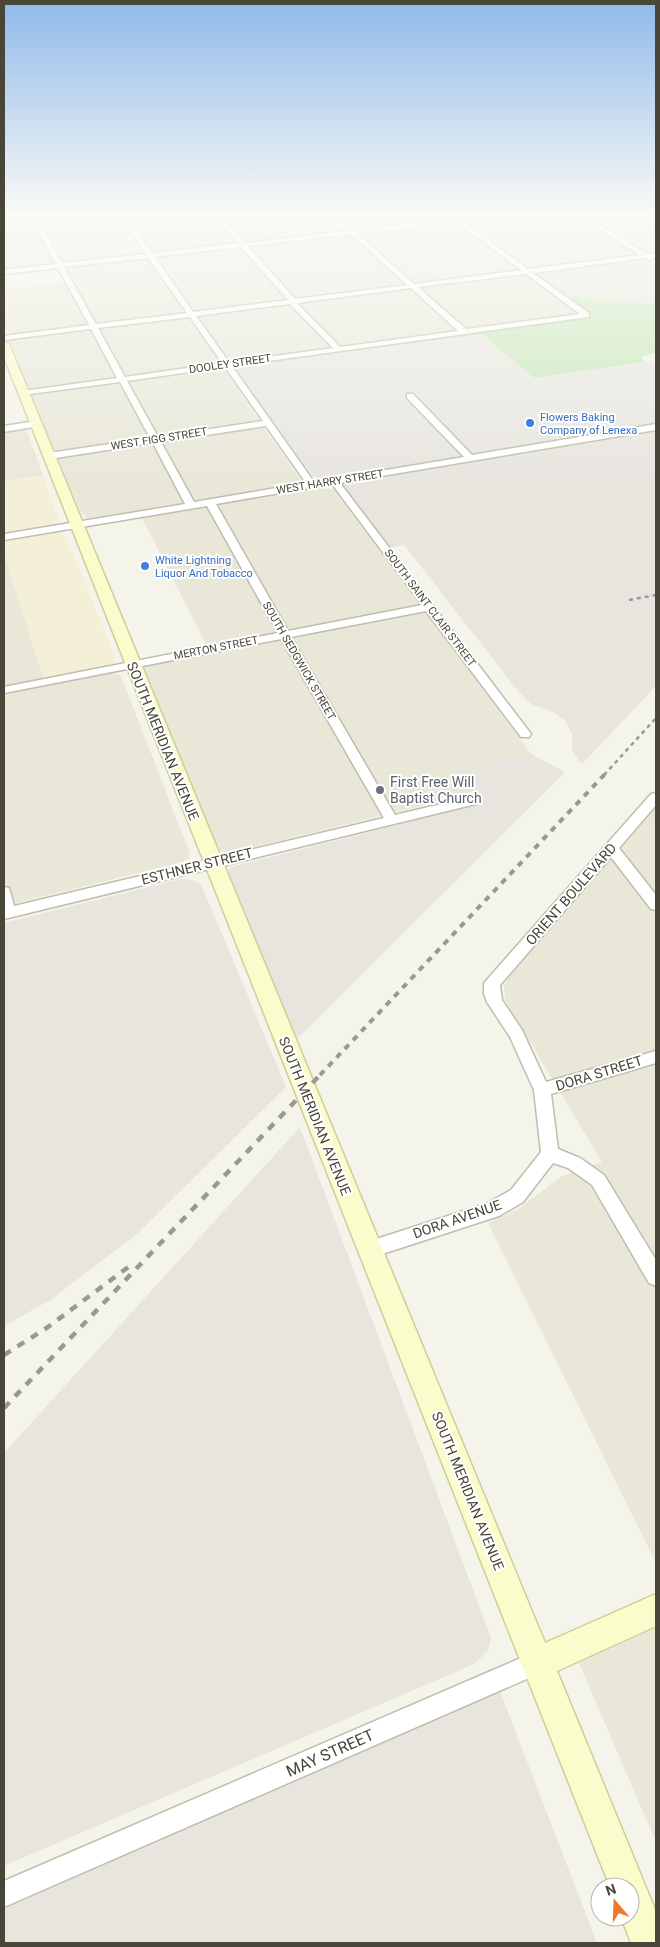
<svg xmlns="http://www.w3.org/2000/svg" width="660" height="1947" viewBox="0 0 660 1947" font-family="Roboto,sans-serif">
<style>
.residential{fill:#e8e7d8}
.commercial{fill:#f4f0d7}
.industrial{fill:#e7e5de}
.green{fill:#c3e6b5}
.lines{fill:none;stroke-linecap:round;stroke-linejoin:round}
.street-casing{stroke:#bfbead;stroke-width:3}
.secondary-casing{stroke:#cdce9a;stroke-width:3}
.street{fill:#fff;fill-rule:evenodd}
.secondary{fill:#fafccc;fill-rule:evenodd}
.rail-far2{stroke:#989898;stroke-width:2.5;stroke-dasharray:4 4;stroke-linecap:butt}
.rail-far1{stroke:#989898;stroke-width:4;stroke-dasharray:6 6;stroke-linecap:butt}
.rail{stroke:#989898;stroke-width:4.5;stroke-dasharray:8 8;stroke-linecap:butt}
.shop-dot{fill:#3f7fe0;stroke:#fff;stroke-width:2}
.worship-dot{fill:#6b7280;stroke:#fff;stroke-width:2}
.labels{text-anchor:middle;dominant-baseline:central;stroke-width:4;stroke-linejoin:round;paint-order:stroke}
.far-street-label{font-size:11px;fill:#484638;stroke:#fff}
.far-shop-label{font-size:11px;fill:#366cbe;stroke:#fff;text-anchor:start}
.street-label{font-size:14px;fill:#484638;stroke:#fff}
.worship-label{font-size:14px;fill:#5b616d;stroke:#fff;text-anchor:start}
.near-street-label{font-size:16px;fill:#484638;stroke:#fff}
</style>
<rect width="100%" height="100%" fill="#f4f4ea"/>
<path class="residential" d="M36 214H656V260L648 255 7 335 4 331V290L74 281 64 264 4 271V218Z
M522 274H526L578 313 220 364 303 483 94 518H87L81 512 7 341Z
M23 429 27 431 43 475 4 481V430Z
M321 487 334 490 531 754 461 770 476 793 228 853 219 850 213 843 142 670 145 667 153 664 210 652 141 516Z
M4 553 46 686 107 674H117L121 676 189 851V858L183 862 4 906Z
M656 806V1563L488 1223 518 1209 561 1177 602 1162 505 1000 504 987 509 976Z
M656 1628V1842L579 1663Z"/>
<path class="commercial" d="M43 475 59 521 53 525 4 533V481Z
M55 532 66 536 115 656 114 663 105 667 43 678 4 553V540Z"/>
<path class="industrial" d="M643 258 656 264V304L643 305 578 296 569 297 536 274 541 271Z
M482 334 534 378 656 360V686L582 764 572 751V734L565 720 551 711 531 704 519 692 404 545 388 548 336 478 323 480 311 475 233 367 234 365 374 346 385 347Z
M531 754 565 772 297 1039 227 873 231 867 483 803 460 770Z
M181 879 193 880 201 884 286 1087 138 1233 52 1299 4 1326V923Z
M300 1127 491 1638 488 1651 474 1664 4 1866V1453Z
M496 1681 597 1943H4V1893Z"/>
<path class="green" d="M578 296 590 299 642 302 644 305 656 304V352L642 357 644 362 534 378 482 334 385 347 374 346 587 317 590 314 588 311 569 297Z"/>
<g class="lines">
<g class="street-casing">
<path id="street" d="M29 214H35L62 263 146 254 118 214H124L152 253 238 243 212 214H218L245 243 347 231 329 214H336L354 230 453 219 455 216 459 218 517 214 464 222 528 269 640 255 575 214H582L647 254 656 253V257L649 260 645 258 533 273 589 313V317L232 366 314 482 464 457 407 398V394H413L472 455 656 424V430L340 483 531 734 529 737H521L426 611 291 637 395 815 475 796 480 797 481 800 480 803 4 919V887L9 888 14 906 384 818 281 639 4 693V687L278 633 207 506 4 540V534L185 504 153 443 49 459 45 456 49 453 150 438 120 382 23 395 19 393 23 391 117 378 91 329 4 340V336L89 325 58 268 4 274V270L56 264ZM457 222 521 270 414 284 358 234ZM351 234 407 285 295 299 248 246ZM241 247 288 300 193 312 155 257ZM148 258 187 313 96 324 64 267ZM526 274 580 314 466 329 418 287ZM411 288 458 331 340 347 297 303ZM290 304 333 348 229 362 196 316ZM190 317 222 363 125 377 98 328ZM225 367 263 421 158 437 127 381ZM266 426 306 483 194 502 161 442ZM332 484 422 605 288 631 216 504Z
M656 216V220L638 222 635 220Z
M36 421 39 422V426L4 432V426Z
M656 793V805L619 848 656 895V910L651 909 611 857 500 985 502 1000 522 1030 546 1082 656 1051V1063L551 1094 558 1149 580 1158 604 1175 656 1260V1286L649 1283 592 1185 568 1168 553 1163 523 1202 499 1216 370 1258 364 1255 361 1249 364 1243 488 1203 511 1190 541 1152 534 1090 510 1037 487 1002 484 994V983L651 794Z
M537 1651 545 1655 549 1663 545 1671 4 1907V1881Z"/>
</g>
<g class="secondary-casing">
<path id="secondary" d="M4 214H27L23 217 4 219Z
M4 341 9 344 545 1643 656 1594V1626L557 1671 656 1912V1943H631L621 1917H630V1887H610L4 357Z"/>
</g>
<use href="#street" class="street"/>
<use href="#secondary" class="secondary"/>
<path class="rail-far2" d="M629 600 656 595
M604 775 656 718"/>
<path class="rail-far1" d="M320 1075 605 774"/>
<path class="rail" d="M4 1355 48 1327 131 1265
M4 1408 321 1074"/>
</g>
<linearGradient id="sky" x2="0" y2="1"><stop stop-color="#8fb9ea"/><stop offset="0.44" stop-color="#fafaf6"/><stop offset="1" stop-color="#fafaf6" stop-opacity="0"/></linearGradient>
<rect width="660" height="487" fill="url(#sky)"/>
<g class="shop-dot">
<circle cx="530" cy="423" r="5"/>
<circle cx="145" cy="566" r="5"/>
</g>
<circle class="worship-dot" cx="380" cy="790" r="5"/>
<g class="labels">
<g class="far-street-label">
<text transform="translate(230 364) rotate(-8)">DOOLEY STREET</text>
<text transform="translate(159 439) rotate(-9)">WEST FIGG STREET</text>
<text transform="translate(330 482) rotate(-9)">WEST HARRY STREET</text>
<text transform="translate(430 608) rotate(53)">SOUTH SAINT CLAIR STREET</text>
<text transform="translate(216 648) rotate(-11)">MERTON STREET</text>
<text transform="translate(299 661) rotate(60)">SOUTH SEDGWICK STREET</text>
</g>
<g class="far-shop-label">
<text x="540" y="417">Flowers Baking<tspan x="540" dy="13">Company of Lenexa</tspan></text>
<text x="155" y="560">White Lightning<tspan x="155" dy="13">Liquor And Tobacco</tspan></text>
</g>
<g class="street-label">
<text transform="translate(163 741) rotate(68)">SOUTH MERIDIAN AVENUE</text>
<text transform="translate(197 866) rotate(-14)">ESTHNER STREET</text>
<text transform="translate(571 894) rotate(-49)">ORIENT BOULEVARD</text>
<text transform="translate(599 1073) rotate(-17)">DORA STREET</text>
<text transform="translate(315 1116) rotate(68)">SOUTH MERIDIAN AVENUE</text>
<text transform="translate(457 1219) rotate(-19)">DORA AVENUE</text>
<text transform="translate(468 1491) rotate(68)">SOUTH MERIDIAN AVENUE</text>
</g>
<g class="worship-label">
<text x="390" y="782">First Free Will<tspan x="390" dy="16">Baptist Church</tspan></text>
</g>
<g class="near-street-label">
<text transform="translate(330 1753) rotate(-24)">MAY STREET</text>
</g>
</g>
<rect width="660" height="1947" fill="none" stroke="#484638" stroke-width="10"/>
<g transform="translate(615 1902) rotate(341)"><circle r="24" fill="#ffffff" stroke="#b6b5af"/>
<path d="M0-4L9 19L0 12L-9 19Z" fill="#ed7b27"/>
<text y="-8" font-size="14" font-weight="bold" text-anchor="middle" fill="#484638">N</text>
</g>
</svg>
